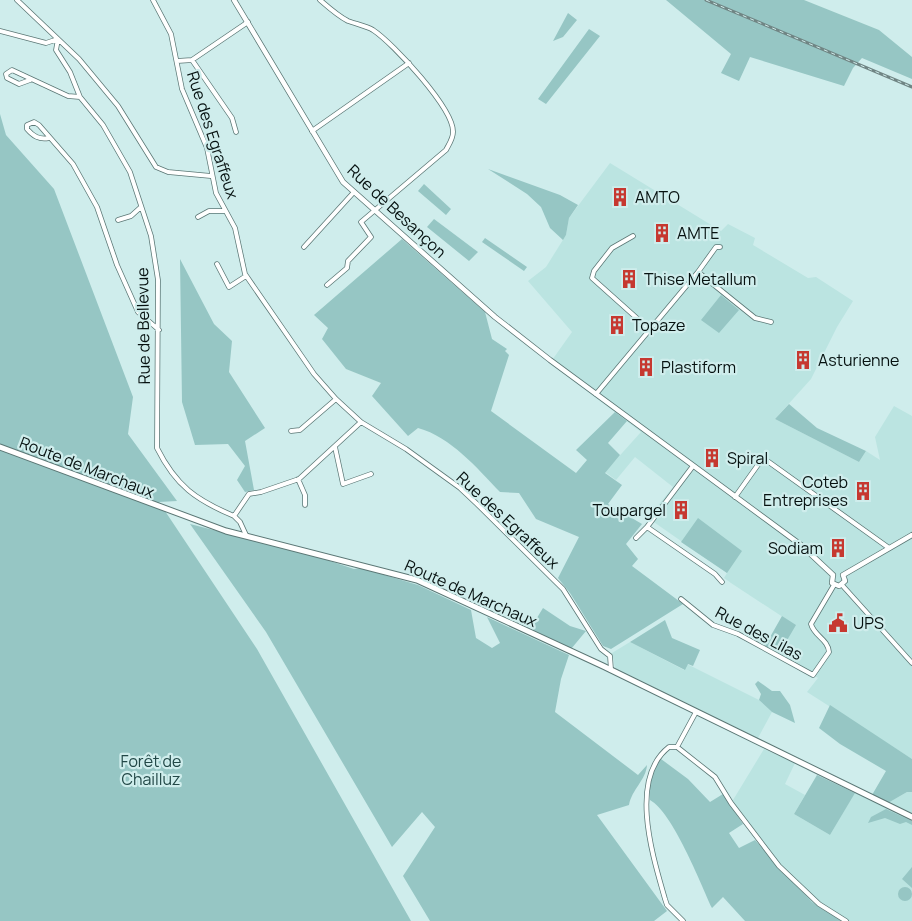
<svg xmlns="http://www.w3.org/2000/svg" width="912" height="921" viewBox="0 0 912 921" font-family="Manrope,sans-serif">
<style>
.built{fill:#bbe4e1}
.green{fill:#96c6c4}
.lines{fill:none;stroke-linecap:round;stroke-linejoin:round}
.minor-casing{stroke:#5b7775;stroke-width:5.5}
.tertiary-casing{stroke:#5b7775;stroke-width:6}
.secondary-casing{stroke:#5b7775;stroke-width:7}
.minor{stroke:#fff;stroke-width:4}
.tertiary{stroke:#fff;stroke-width:4.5}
.secondary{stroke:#fff;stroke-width:5}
.rail-casing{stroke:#708584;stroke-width:3}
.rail{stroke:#cfedec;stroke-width:1;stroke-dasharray:4;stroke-linecap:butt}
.labels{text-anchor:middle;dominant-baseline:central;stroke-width:4.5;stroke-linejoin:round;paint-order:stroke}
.street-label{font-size:16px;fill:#061110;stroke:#cfedec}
.poi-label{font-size:16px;fill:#061110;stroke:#cfedec;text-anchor:start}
.park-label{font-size:16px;fill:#224847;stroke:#cfedec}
</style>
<rect width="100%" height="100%" fill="#cfedec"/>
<path class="built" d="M610 163 721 231 728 224 755 238 753 245 808 278 816 277 853 301 837 327 811 379 775 419 859 462 866 451 880 460 875 437 894 406 912 416V759L807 692 818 678 779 654 795 625 731 583 724 578 727 573 648 518 673 487 635 457 616 480 605 472 641 432 550 363 572 332 528 281 546 267 566 235 569 218Z
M630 642 684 670 687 664 759 700 772 712 758 738 615 668 612 653Z
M764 749 795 763 785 784 805 795 794 814 830 835 858 787 888 803 907 792H912V921H841L812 902 775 864 730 805Z"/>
<path class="green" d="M666 0H804L879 30 912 57V79L862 58 853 68 844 86 750 57 739 81 721 73 731 54Z
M568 13 577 20 563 37 553 41Z
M589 29 600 36 546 104 538 99Z
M0 114 6 135 54 189 133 397 128 434 177 501 159 502 257 649 411 921H0Z
M488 169 560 195 578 205 569 218 566 235 563 240 550 228 541 207 527 194Z
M424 184 451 209 446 215 418 191Z
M434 219 478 252 469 261 427 227Z
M485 238 527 267 524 271 482 242Z
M402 239 485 312 492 339 507 349 505 351 509 355 491 411 576 473 587 460 576 450 615 412 627 421 608 443 620 455 605 473 622 485 608 504 642 524 626 544 638 559 632 566 683 604 611 649 603 646 570 593 558 578 579 537 536 519 519 493 500 492C477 468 451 437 418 428L408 436 372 396 381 383 346 369 322 339 328 328 314 315Z
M180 259 214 324 232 341 229 372 265 428 245 441 254 490 245 492 237 480 245 466 228 444 195 445 182 402Z
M721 295 739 310 719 333 701 320Z
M789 404 817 428 866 451 859 462 775 419Z
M698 518 742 551 727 573 681 542Z
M190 524 309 554 354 569 361 568 418 585 471 610 476 638 492 648 500 643 487 617 569 655 561 679 555 712 638 775 647 765C646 780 632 789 629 805L597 815 667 911 654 921H430L403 876 435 827 422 812 392 847 266 632Z
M543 608 570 626 586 631 571 649 532 630V626Z
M782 616 796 625 779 654 765 646Z
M665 620 672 638 700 650 693 666 688 664 685 670 630 642Z
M758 681 772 691H780L790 705 795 723 772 712 759 700 761 694 755 684Z
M830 705 912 759V792H907L888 803 872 795 886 771 840 744 819 728Z
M661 759 688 779 710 802 723 794 743 824 729 833 739 848 755 840 812 902 841 921H745L723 897 712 908C700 882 673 813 650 800 649 785 650 770 661 759Z
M817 775 855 793 830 835 794 814Z
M886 809 912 821V825L906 822 900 824 885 818 868 823 871 817Z
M912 867V888L902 879Z
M898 894a7 7 0 1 1 14 0a7 7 0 1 1-14 0Z"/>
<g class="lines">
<g class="minor-casing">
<path id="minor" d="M17 0 79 59 118 106 156 167 168 172 211 176
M153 0 171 34 182 89 207 148 216 193 235 228 245 274 314 374 336 399 361 422 406 449 460 488 477 504 563 589 601 649 610 656 611 670
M320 0C328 7 338 16 348 21 356 24 366 26 373 30 393 43 454 109 453 132 453 139 449 144 446 150L361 222 371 237 348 261 347 268 327 285
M0 31 46 43 58 39 56 50 70 72 80 97 103 125 130 172 151 236 158 280 157 448C176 486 196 500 234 516L240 522 246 535
M192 60 248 22
M177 61 192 60 232 118 236 132
M30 80 19 84 7 78 6 74 12 70 68 96 80 97
M312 131 409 63
M49 138C39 140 33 136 27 129V125L34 122 39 125 73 164 97 207 117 265 138 312 159 330
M198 217 209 211H224
M118 220 131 216 141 207
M633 236 612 248 594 271 592 278 649 329
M304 247 354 192
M217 264 229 287 246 276
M698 272 716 247H720
M596 394 698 272 755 318 771 322
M291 431 300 430 336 399
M335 447 343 484 371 474
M693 466 647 527 715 574 722 582
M298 479 305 495V505
M735 497 760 462 766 460 889 548
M234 516 249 494 261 492 299 479 361 422
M636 538 647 527
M842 585 912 663
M681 599 713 625 738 634 813 675 829 652C828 639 814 636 811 624L834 585
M677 747 715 777 731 803 779 866 819 904 846 921
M677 747H669C628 779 653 857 665 899L667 905 683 921
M677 747 696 712"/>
</g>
<g class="tertiary-casing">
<path id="tertiary" d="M234 0 343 182 495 317 550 360 801 545 833 575
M833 575 832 583 839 586 845 581 843 575
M843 575 912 535"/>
</g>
<g class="secondary-casing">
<path id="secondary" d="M0 447 226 531 417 580 603 666 912 817"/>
</g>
<use href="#minor" class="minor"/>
<use href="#tertiary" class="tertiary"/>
<use href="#secondary" class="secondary"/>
<g class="rail-casing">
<path id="rail" d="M706 0 912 87"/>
</g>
<use href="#rail" class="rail"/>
</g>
<defs>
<g id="building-bare" transform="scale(1.5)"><path d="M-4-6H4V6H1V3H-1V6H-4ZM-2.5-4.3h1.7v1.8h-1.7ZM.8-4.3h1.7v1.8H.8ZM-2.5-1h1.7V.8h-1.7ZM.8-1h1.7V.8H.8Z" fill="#c63830" stroke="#cfedec" stroke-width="2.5" paint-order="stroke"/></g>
<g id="civic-bare" transform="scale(1.5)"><path d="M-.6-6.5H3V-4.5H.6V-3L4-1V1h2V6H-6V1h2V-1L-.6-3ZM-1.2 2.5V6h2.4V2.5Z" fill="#c63830" stroke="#cfedec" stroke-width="2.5" paint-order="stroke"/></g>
</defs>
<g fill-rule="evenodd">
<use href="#building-bare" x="620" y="197"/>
<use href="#building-bare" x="662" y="233"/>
<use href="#building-bare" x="629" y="279"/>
<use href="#building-bare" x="617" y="325"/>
<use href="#building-bare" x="803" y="360"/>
<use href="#building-bare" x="646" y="367"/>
<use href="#building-bare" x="712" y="458"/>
<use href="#building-bare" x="863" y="491"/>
<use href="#building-bare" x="681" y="510"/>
<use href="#building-bare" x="838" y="548"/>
<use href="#civic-bare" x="838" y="623"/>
</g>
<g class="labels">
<g class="street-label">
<text transform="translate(213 135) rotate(72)">Rue des Egraffeux</text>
<text transform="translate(397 211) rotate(43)">Rue de Besançon</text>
<text transform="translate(143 326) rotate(-91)">Rue de Bellevue</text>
<text transform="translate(87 467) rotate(21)">Route de Marchaux</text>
<text transform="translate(508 520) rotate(43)">Rue des Egraffeux</text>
<text transform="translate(471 593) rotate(24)">Route de Marchaux</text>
<text transform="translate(759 633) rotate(28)">Rue des Lilas</text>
</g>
<g class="poi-label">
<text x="635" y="197">AMTO</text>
<text x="677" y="233">AMTE</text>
<text x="644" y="279">Thise Metallum</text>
<text x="632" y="325">Topaze</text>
<text x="818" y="360">Asturienne</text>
<text x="661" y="367">Plastiform</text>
<text x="727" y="458">Spiral</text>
<text x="848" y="482" text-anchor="end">Coteb<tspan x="848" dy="18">Entreprises</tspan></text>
<text x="666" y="510" text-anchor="end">Toupargel</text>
<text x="823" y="548" text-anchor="end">Sodiam</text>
<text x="853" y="623">UPS</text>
</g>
<g class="park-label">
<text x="151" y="761">Forêt de<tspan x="151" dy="18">Chailluz</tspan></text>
</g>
</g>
</svg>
